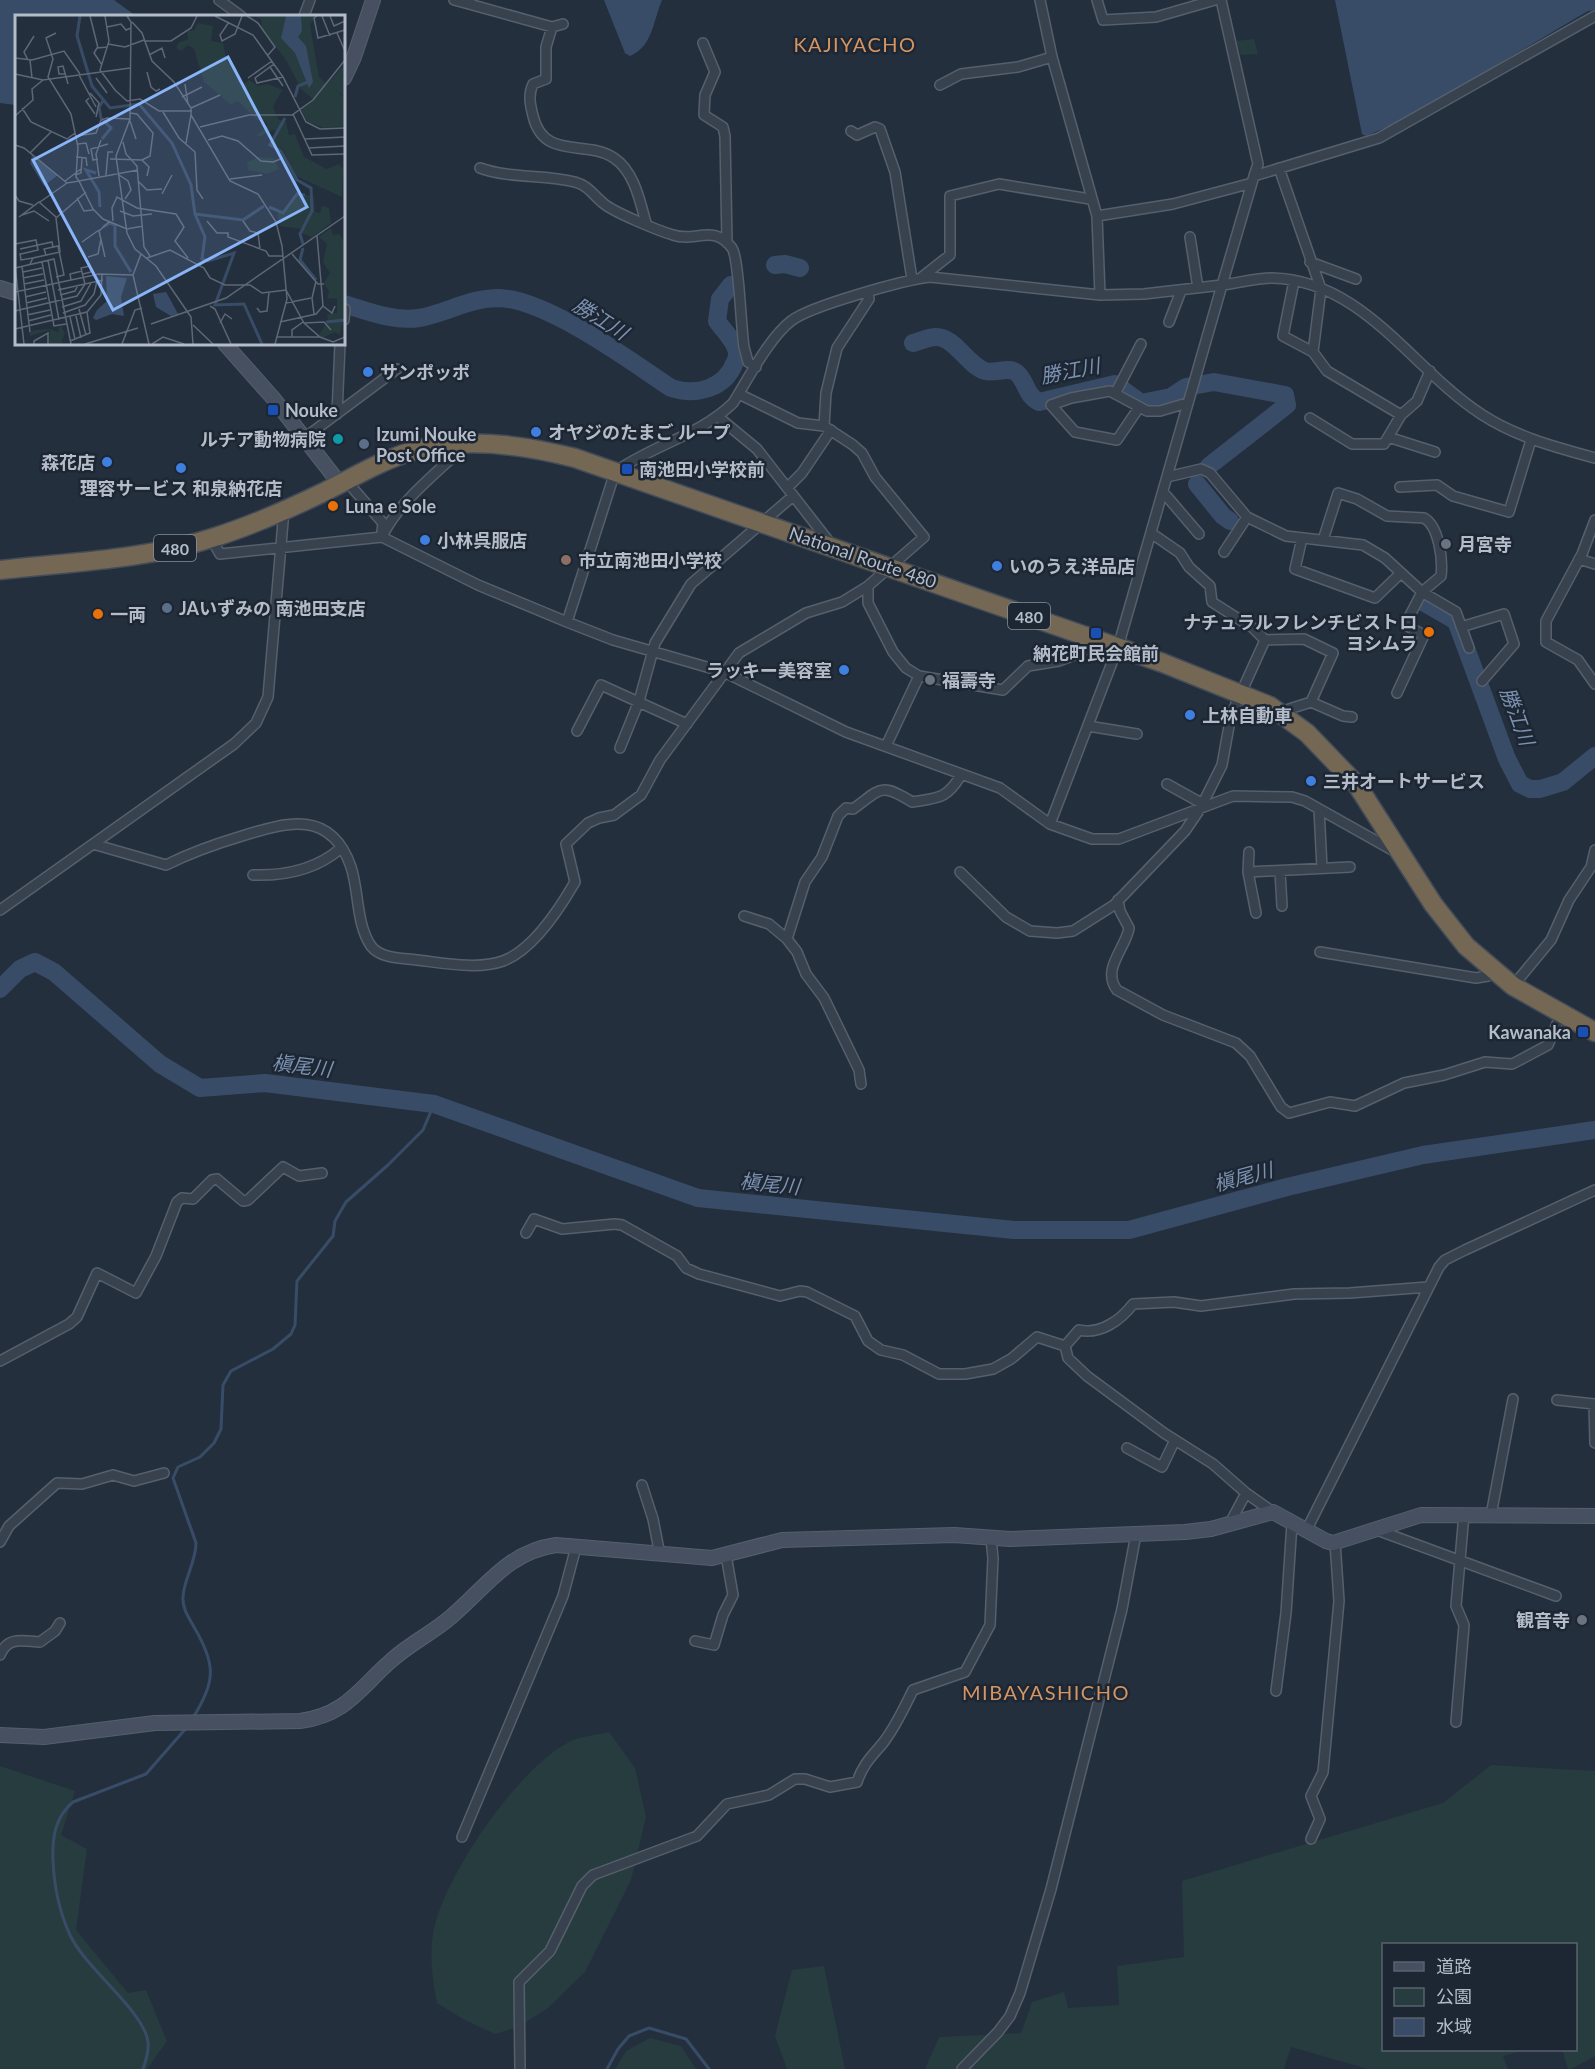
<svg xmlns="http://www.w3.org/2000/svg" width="1595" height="2069" viewBox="0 0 1595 2069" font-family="Lato,'Noto Sans JP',sans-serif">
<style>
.green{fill:#263c3f}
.water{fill:#394c67}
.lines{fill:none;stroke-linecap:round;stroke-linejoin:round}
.stream{stroke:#394c67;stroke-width:3}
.river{stroke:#394c67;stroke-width:18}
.street-casing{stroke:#565f6c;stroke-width:12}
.secondary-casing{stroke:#565f6c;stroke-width:16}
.highway-casing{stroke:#434c59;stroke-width:21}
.street{stroke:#38414e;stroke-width:9}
.secondary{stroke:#465061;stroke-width:14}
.highway{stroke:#746855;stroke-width:18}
.shop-dot{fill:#3f7fe0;stroke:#1d2633;stroke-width:2}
.transit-dot{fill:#1a4fb4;stroke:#1d2633;stroke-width:2}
.culture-dot{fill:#0f9aa8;stroke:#1d2633;stroke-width:2}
.service-dot{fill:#5c6f8a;stroke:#1d2633;stroke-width:2}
.food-dot{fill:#e8710a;stroke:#1d2633;stroke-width:2}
.worship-dot{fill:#6b7280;stroke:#1d2633;stroke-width:2}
.education-dot{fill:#8d6e63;stroke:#1d2633;stroke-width:2}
.labels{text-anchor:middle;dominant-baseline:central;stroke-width:5;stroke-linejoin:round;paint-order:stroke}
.shield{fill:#1d2633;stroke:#878f9c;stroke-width:1.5}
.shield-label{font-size:16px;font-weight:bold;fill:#b4bcc9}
.poi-label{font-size:18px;font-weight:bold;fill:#b4bcc9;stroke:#1d2633;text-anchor:start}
.street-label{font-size:18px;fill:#b4bcc9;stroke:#1d2633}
.neighbourhood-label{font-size:20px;letter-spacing:1.5px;fill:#d59563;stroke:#1d2633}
.water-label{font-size:20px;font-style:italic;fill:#7c92b1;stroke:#1d2633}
.inset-river{fill:none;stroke:#394c67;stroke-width:3}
.inset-road{fill:none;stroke:#5e6776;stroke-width:1.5}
.view{fill:#8ab4f8;fill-opacity:0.15;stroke:#8ab4f8;stroke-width:3}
.inset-edge{fill:none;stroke:#b4bcc9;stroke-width:3}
</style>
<rect width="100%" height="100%" fill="#242f3e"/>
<path class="green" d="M1254 39 1258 54 1241 55 1236 41Z
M609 1732 635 1768 646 1817 631 1880 585 1972 548 2008 518 2027 495 2034 463 2019 437 2003C432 1978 428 1946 436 1921 452 1866 518 1769 569 1742 580 1736 597 1735 609 1732Z
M1491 1765 1595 1771V2056L1571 2069H1568L1562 2050H1576V1944H1384V2050H1525L1503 2056 1508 2069H1368L1291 2047 1284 2069H925L939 2037 1021 2033 1032 2002 1064 1992 1068 2008 1119 2005 1117 1966 1184 1957 1182 1881 1443 1803Z
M0 1766 75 1791 61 1835 87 1849 76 1930 128 1993 146 1990 167 2041 147 2069H0Z
M824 1966 845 2069H787L775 2036 792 1970Z
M650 2038 681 2046 696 2069H615L626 2051Z"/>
<path class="water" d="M0 0H114L136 16H16V105L0 103Z
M604 0H662C653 21 653 46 630 56L625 53Z
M1335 0H1595V10L1588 11 1401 121 1366 136 1362 134Z"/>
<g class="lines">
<path class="stream" d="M193 1718C215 1681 217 1666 194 1627 189 1618 182 1608 183 1597 184 1579 196 1562 196 1543L173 1478 178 1467 200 1457 214 1443 221 1429 223 1385 231 1371 273 1349 291 1334 295 1325 297 1281 333 1236 335 1221 346 1202 388 1165 423 1130 434 1104
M143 2069C146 2060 149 2052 148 2042 144 2011 86 1969 70 1935 59 1911 54 1886 53 1860 52 1838 55 1817 73 1802L146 1774 188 1726
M607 2069 618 2049 629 2036 649 2028 686 2039 709 2069"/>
<path class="river" d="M775 265 785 264 800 268
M344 304C367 311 395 322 419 318 447 313 469 298 499 298 548 300 629 360 671 388 696 396 725 389 735 362 737 358 738 353 736 349 733 339 723 330 717 321L720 299 731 285
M913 343C920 341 929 337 936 337 955 337 967 365 985 371 995 374 1009 366 1017 373 1027 382 1025 395 1039 402L1115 384 1141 403 1171 397 1186 387 1214 382 1285 395 1287 405 1209 466
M1197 484 1223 516 1230 521
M1423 602 1456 621 1507 759 1520 784 1530 789H1540L1563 782 1595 756
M0 989 20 969 35 962 54 972 160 1064 200 1088 265 1083 434 1104 698 1198 1014 1230H1129L1287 1187 1423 1155 1595 1130"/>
<g class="street-casing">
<path id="street" d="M219 0 241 16
M454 0 469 4 470 0
M1040 0 1052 57 1097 216 1100 295
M1097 0 1103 20 1156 17 1215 0
M1221 0 1258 164 1254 176
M469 4 552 27 563 24
M304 16 310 0
M552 27 546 47V79L533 84C528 95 530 104 533 116 544 161 586 139 614 158 634 171 640 201 646 223
M703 43 715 72 705 95 704 115 723 127 725 136 727 243
M940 85 961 74 1018 67 1052 57
M851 131 857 135 875 127 880 129 895 172 912 279
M480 168C511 179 543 174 575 182 589 186 592 194 603 203 613 212 659 231 673 235 695 243 713 223 732 248 739 258 741 329 744 347L748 362 756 367
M1279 168 1321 289 1313 352
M1097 216 1173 204 1252 183
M1190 237 1198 288
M1310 262 1356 279
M922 277 950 255V196L999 184 1090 199
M1294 281 1283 336 1313 352 1327 371 1401 415
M344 320 345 309
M1169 322 1181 291
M1115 394 1141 344
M1138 409 1117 440 1075 432 1051 405 1071 398 1110 391 1147 411H1160L1187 403
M337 414 340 344
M717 416 757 449 827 539 826 544
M1310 418 1352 444H1384L1401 415 1417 401 1430 371
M824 426 826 393 837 348 869 299 868 293
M1388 437 1435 452
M303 439 397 369
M1167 477 1201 469 1210 473 1247 517 1286 536 1363 545 1385 558 1422 592 1456 612 1469 648
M342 484 350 485 383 523 382 532
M1400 487 1437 485 1453 496 1509 512 1531 440
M787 488 802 473 831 430
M1163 492 1199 534
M1595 520 1582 554 1546 621V642L1578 660 1595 684
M1151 533 1180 553 1189 567 1210 586 1212 602 1253 628 1265 640 1304 639 1333 653 1311 702
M382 537C397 503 440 470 467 444
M211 538 220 554 382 537 478 585 567 622 613 640 724 672 846 732 1000 788 1050 824 1092 839H1119L1233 796 1292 797 1305 801 1394 851
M1302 538 1295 569 1375 598 1401 573
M1323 540 1338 493 1357 499 1387 516 1424 518C1439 526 1443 560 1441 576L1422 592 1405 625 1424 635 1397 693
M1224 552 1247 517
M1579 559 1595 564
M868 586V603L893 652 906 668 919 676 1003 690 1028 666 1059 661 1080 653 1099 641
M567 622 615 472C652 445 699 436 733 403 748 379 769 338 791 321 810 306 904 280 930 277L1100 295 1144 294 1222 285 1254 176 1379 138 1595 16
M1461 627 1504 614 1514 644 1482 681
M1280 712 1311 702 1343 716 1352 717
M1088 726 1137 734
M577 731 601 685 687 724
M886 746 919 676
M620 748 639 701 655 643 691 584 793 496
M1167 784 1203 804
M1319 809 1322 868
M1050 824 1118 647 1222 285C1238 283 1256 278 1272 278 1363 280 1412 369 1481 414 1516 437 1555 447 1595 458
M93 844 166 865C190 853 215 844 242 836 287 822 331 809 351 867 359 891 356 924 371 946 381 959 402 958 417 960 443 963 478 970 503 961 533 950 560 908 575 882L566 844 588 823 599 818 614 815 641 795 660 760 739 653 806 613 842 602 868 586 924 537 875 477 862 453 853 445 824 426 798 423 739 394
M1249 852 1248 872 1256 913
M1280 871 1282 906
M960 872 1006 917 1030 931 1057 933 1073 931 1114 905 1185 831 1200 809 1222 765 1231 715 1265 640
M1248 872 1350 867
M253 875C285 876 316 870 341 848
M1118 900 1120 911 1129 928C1126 948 1101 969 1117 990L1163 1015 1236 1043 1250 1056 1281 1107 1289 1113 1330 1102 1355 1106 1404 1083 1444 1075 1485 1062 1512 1064 1518 1061 1548 1045 1561 1014
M0 910 234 744 256 723 268 697 284 510
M744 916 769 924 787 939 797 952 806 974 824 998 859 1070 861 1084
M787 939 805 882 822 857 838 816 846 808 853 809C881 789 880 782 912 802 938 798 947 799 961 775
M1320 952 1476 978 1488 976 1494 972
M1513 986 1551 940 1569 900 1591 867 1595 850
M526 1233 534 1219 562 1229 615 1224 622 1225 677 1256 686 1268 699 1274 780 1296 800 1291 807 1292 855 1316 868 1341 881 1350 903 1355 939 1374H965L993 1369 1011 1359 1037 1337 1065 1346
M1065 1346 1079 1330C1100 1335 1121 1320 1133 1304L1174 1302 1201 1306 1294 1294 1350 1293 1428 1287
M1065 1346 1068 1358 1087 1376 1164 1433 1213 1464 1246 1493 1273 1512
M0 1361 69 1324 77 1317 97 1273 136 1293 156 1256 177 1202 182 1198 193 1199 212 1180 217 1179 243 1201 248 1200 283 1167 299 1176 322 1173
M1557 1400 1594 1404 1595 1443
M1127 1448 1162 1467 1175 1440
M642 1485 653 1519 660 1555
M1491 1515 1513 1399
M1230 1523 1246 1493
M1377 1530 1556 1596
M1306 1531 1439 1267 1445 1260 1465 1250 1595 1190
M0 1542 9 1526 57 1483 82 1484 113 1475 134 1481 164 1473
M695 1641 714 1645 723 1615 733 1595 726 1555
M0 1655C8 1636 22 1641 40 1642L55 1631 60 1623
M1276 1691 1286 1613 1292 1523
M1456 1722 1464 1625 1456 1606 1464 1514
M462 1837 563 1596 576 1547
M1311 1839 1320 1819 1311 1796 1323 1772 1339 1601 1335 1542
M520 2069 519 1982 550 1951 582 1886 593 1875 697 1836 727 1804 769 1795 795 1779H805L830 1787 857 1782C863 1764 872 1756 883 1743 896 1726 904 1708 913 1690L965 1672 990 1625 993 1558 991 1538
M962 2069 998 2032 1010 2016 1020 1993 1051 1889 1122 1609 1136 1534"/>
</g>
<g class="secondary-casing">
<path id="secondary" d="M344 78 354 57 373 0
M0 288 16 293
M225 344 273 398 340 484
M0 1735 44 1737 155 1723 300 1721C347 1715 360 1687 393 1659 411 1643 434 1632 452 1616 487 1586 508 1552 556 1545L712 1558 782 1540 954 1535 1010 1539 1185 1532 1211 1529 1273 1512 1326 1541 1333 1543 1421 1515 1595 1516"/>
</g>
<g class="highway-casing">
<path id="highway" d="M0 570C70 562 144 560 212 538 251 526 289 509 326 491 354 477 382 460 413 451 465 436 524 445 575 458L1163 663 1270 706 1307 733 1357 785 1433 904 1466 946 1513 986 1595 1032"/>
</g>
<use href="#street" class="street"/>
<use href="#secondary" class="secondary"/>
<use href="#highway" class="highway"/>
</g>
<g class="shop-dot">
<circle cx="368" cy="372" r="6"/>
<circle cx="536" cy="432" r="6"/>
<circle cx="107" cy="462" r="6"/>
<circle cx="181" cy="468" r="6"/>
<circle cx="425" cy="540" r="6"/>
<circle cx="997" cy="566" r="6"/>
<circle cx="844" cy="670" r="6"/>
<circle cx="1190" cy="715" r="6"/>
<circle cx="1311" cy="781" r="6"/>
</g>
<g class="transit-dot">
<rect x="267" y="404" width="12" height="12" rx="3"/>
<rect x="621" y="463" width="12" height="12" rx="3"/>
<rect x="1090" y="627" width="12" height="12" rx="3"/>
<rect x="1577" y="1026" width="12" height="12" rx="3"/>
</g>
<circle class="culture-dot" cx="338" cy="439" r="6"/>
<g class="service-dot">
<circle cx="364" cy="444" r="6"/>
<circle cx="167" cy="608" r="6"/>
</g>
<g class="food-dot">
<circle cx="333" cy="506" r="6"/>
<circle cx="98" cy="614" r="6"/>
<circle cx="1429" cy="632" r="6"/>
</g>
<g class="worship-dot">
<circle cx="1446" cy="544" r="6"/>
<circle cx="930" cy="680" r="6"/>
<circle cx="1582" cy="1620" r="6"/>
</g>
<circle class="education-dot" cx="566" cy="560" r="6"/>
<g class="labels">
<g class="shield">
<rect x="154" y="535" width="42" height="26" rx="4.5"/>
<rect x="1008" y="603" width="42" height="26" rx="4.5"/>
</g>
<g class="shield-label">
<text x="175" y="548">480</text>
<text x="1029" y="616">480</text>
</g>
<g class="poi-label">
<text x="380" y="372">サンポッポ</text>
<text x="285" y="410">Nouke</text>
<text x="548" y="432">オヤジのたまご ループ</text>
<text x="376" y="434">Izumi Nouke<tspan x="376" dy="21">Post Office</tspan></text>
<text x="326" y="439" text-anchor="end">ルチア動物病院</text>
<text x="95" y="462" text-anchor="end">森花店</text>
<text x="639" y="469">南池田小学校前</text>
<text x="181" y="488" text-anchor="middle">理容サービス 和泉納花店</text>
<text x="345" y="506">Luna e Sole</text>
<text x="437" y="540">小林呉服店</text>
<text x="1458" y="544">月宮寺</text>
<text x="578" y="560">市立南池田小学校</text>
<text x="1009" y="566">いのうえ洋品店</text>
<text x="179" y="608">JAいずみの 南池田支店</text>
<text x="110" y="614">一両</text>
<text x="1417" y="622" text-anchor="end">ナチュラルフレンチビストロ<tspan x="1417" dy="21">ヨシムラ</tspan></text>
<text x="1096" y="653" text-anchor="middle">納花町民会館前</text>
<text x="832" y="670" text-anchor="end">ラッキー美容室</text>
<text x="942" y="680">福壽寺</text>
<text x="1202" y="715">上林自動車</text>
<text x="1323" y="781">三井オートサービス</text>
<text x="1571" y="1032" text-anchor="end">Kawanaka</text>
<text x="1570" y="1620" text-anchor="end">観音寺</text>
</g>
<g class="street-label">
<text transform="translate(863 557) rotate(19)">National Route 480</text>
</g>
<g class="neighbourhood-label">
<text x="855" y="44">KAJIYACHO</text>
<text x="1046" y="1692">MIBAYASHICHO</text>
</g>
<g class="water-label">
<text transform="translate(601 318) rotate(32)">勝江川</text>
<text transform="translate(1070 370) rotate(-11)">勝江川</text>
<text transform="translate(1518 716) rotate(69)">勝江川</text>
<text transform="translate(302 1065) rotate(7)">槇尾川</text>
<text transform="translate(1243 1176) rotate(-15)">槇尾川</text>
<text transform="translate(770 1183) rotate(6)">槇尾川</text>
</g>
</g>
<g transform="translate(15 15)">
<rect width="330" height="330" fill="#242f3e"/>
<path d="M239 1H301L295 10 304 62 312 69 330 49V82L317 73 330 83V111L309 113 293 107 286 95 299 85 286 74 271 45 247 13 246 4ZM183 8 198 11 196 26 208 28 212 47 221 52 226 71 234 65 243 71 253 69 267 75 258 92 263 104 271 107 274 120 280 119 289 142 312 154 324 149 328 154 327 182 279 160 268 134 257 132 260 114 244 122 242 120 253 110 249 105H242L223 86 216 90 189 67 179 34 173 30 166 36 161 33 164 27 173 25 172 16 179 15ZM243 142 259 143 264 154 252 159 233 155 232 147ZM281 177 299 182 300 197 305 198 307 191 314 193 316 208 297 222 286 218 287 214 265 211 262 199 276 191ZM316 213 318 220 324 219 330 228V298L325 320 320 317 307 323 304 319 313 307 312 299 322 298V283L312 284 314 277 309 268 315 258 308 247 312 229 304 222ZM45 310 50 318 46 329H34L35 315 15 321 14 317 21 315 35 314 43 317Z" fill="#263c3f"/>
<path d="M271 1H286L287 16 283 22 291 31 298 67 294 73 280 38 266 23ZM17 141 43 160 29 171 15 148ZM91 261 112 263 106 282 109 301 97 299 81 305 78 303 82 295 92 286ZM151 277 156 286 163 299 156 301 141 292 138 279Z" fill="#394c67"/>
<path class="inset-river" d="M65 1 62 21 77 71 95 93 124 89 157 128 176 170 180 199 190 222 187 244 193 246 219 238 200 290 229 289 247 329M280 82 283 71 293 67M270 103 255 130 266 136 282 165 296 173 297 196 285 219 288 229M87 124 96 113 86 103 84 92 88 86M81 158 71 155 84 177 85 192M254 192 268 198 282 179 290 180M180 199 228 205 249 191M88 212 95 208 100 210V231L116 257M288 233 285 245 301 265M311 307 330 305"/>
<path class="inset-road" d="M75 1 83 33M90 1 94 26 85 55 100 75 112 86 125 84 144 96H177M112 1 116 7 115 104 101 141 112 218 120 234 141 251 176 302 178 329M200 1 238 20 268 62 291 107 305 114 330 113M232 1 243 8 260 32 253 40M302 1 299 3 303 23 330 15M307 1 315 21M315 1 319 11 330 6M117 7 127 18 137 46 159 67 176 93V100L215 166 243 179 261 207 267 231 272 284 260 329M214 7 205 20 207 26 220 19 227 1M92 12 106 9 111 15 116 13M41 18 31 23 38 44 33 62 56 99 63 132 61 162 64 166 123 155M322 18 330 36M129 26H156L176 13 182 1M93 29 110 32 129 25M134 40 147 33 150 43M0 43 17 45 49 36 65 59M13 45 9 37 19 21M15 45 17 63M259 49 240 63 242 68 268 62M87 50 79 38 82 33 93 32M255 52 268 71M132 57 136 72 141 76 145 74M0 59 28 65 115 53M50 59H44L43 52 48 51 53 69M64 60 81 92M81 63 92 78M233 63 257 46M170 69 173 89M75 78 84 88 81 102M167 82 187 72M74 83 71 86 80 99M7 93 16 107 52 124 60 118M176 93 205 80M148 97 164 123 180 137 182 175 188 184M115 98 122 99 138 118 135 141 127 145M278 99 297 140 330 139M0 101 18 85 17 74 28 65M115 106 121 124M185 112 234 100H277L298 85 330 45M61 121 81 118 86 105 92 103 115 104M290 124 330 122M193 125 207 121 223 126 246 146 258 147 268 143M108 127 111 139 122 151 129 232 135 241M171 128 176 100M63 129 71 128 74 139M0 130 9 133 52 168 64 166 78 194 88 204 112 214 128 211M293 133 330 131M15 138 37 116M61 142 71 143 72 151M83 144 78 145 76 134 93 129M95 144 127 145 134 152 132 161M60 160 66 158 67 143M91 160 93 137H98M104 160 113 166 116 175 110 184M84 161 81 139 86 125M215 164 247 160M50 166 66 154M123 166 132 175 147 174M147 179 157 160M0 180 4 186 18 190M62 183 69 196 78 195M25 187 52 168M105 196 118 201 137 199M7 200 19 196 34 206M4 202 24 187 41 202M98 206 97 193 102 182 122 193 161 199 169 212 160 226 173 243M192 206 202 218H213V222L251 236 254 241H268M228 206 235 216 243 218 245 234M67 227 84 215M0 229 21 225 23 235 6 239M5 234 37 227 38 232M5 238 6 245 18 243M126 239 118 260 134 329M277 239 303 269H309M31 240 29 234 43 231 49 260 41 262M73 242 83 239 86 224M90 242 84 216 95 206M132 243 155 235 189 253 195 263 210 270H235L247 278 271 275 289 308 305 322 318 327 330 322M33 245 44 305M27 247 39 311 51 309M15 249 18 243 45 237 41 203 71 177M0 251 9 329M7 251 15 317M0 253 39 244 56 329M8 257 27 253M8 263 28 259M56 265 55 259 67 256M9 269 29 265M43 275 88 265M0 277 84 259 118 260M45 280 60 276 63 270M10 282 31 277M11 288 32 283M271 288 296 283M195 291 200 294 216 329M308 291 317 298 320 291M47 292 66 286 76 268M242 293 245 297 252 296 254 277M64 294 71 320M0 296 62 281 70 269 66 253 75 251 76 257 68 259M48 298 70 290 79 279 82 266M299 299 297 283 301 266M12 300 35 295M61 301 66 323M55 302 60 324M13 306 36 300M265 307 301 299 308 291 302 221M205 308 210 299 217 304M289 308 309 307 316 315M136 309 211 283 330 201M178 310 198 329M0 314 72 297 86 280 87 259M262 322H305M277 322V315L288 307M55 326 75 318 72 297M19 329V326L33 318V329M70 329 123 313M107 329 120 295 127 293M137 329 148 322 169 329"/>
<path class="view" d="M213 42 292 192 98 295 18 145Z"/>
<rect width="330" height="330" class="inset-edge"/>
</g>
<rect x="1382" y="1943" width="195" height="108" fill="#1d2633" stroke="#59626f" stroke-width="1.5"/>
<rect x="1394" y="1962" width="30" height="9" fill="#465061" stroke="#59626f" stroke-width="1.5"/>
<text x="1436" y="1973" font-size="18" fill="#b4bcc9">道路</text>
<rect x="1394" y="1988" width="30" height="18" fill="#263c3f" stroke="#59626f" stroke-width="1.5"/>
<text x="1436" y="2003" font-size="18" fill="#b4bcc9">公園</text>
<rect x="1394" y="2018" width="30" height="18" fill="#394c67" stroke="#59626f" stroke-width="1.5"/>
<text x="1436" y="2033" font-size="18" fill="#b4bcc9">水域</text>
</svg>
